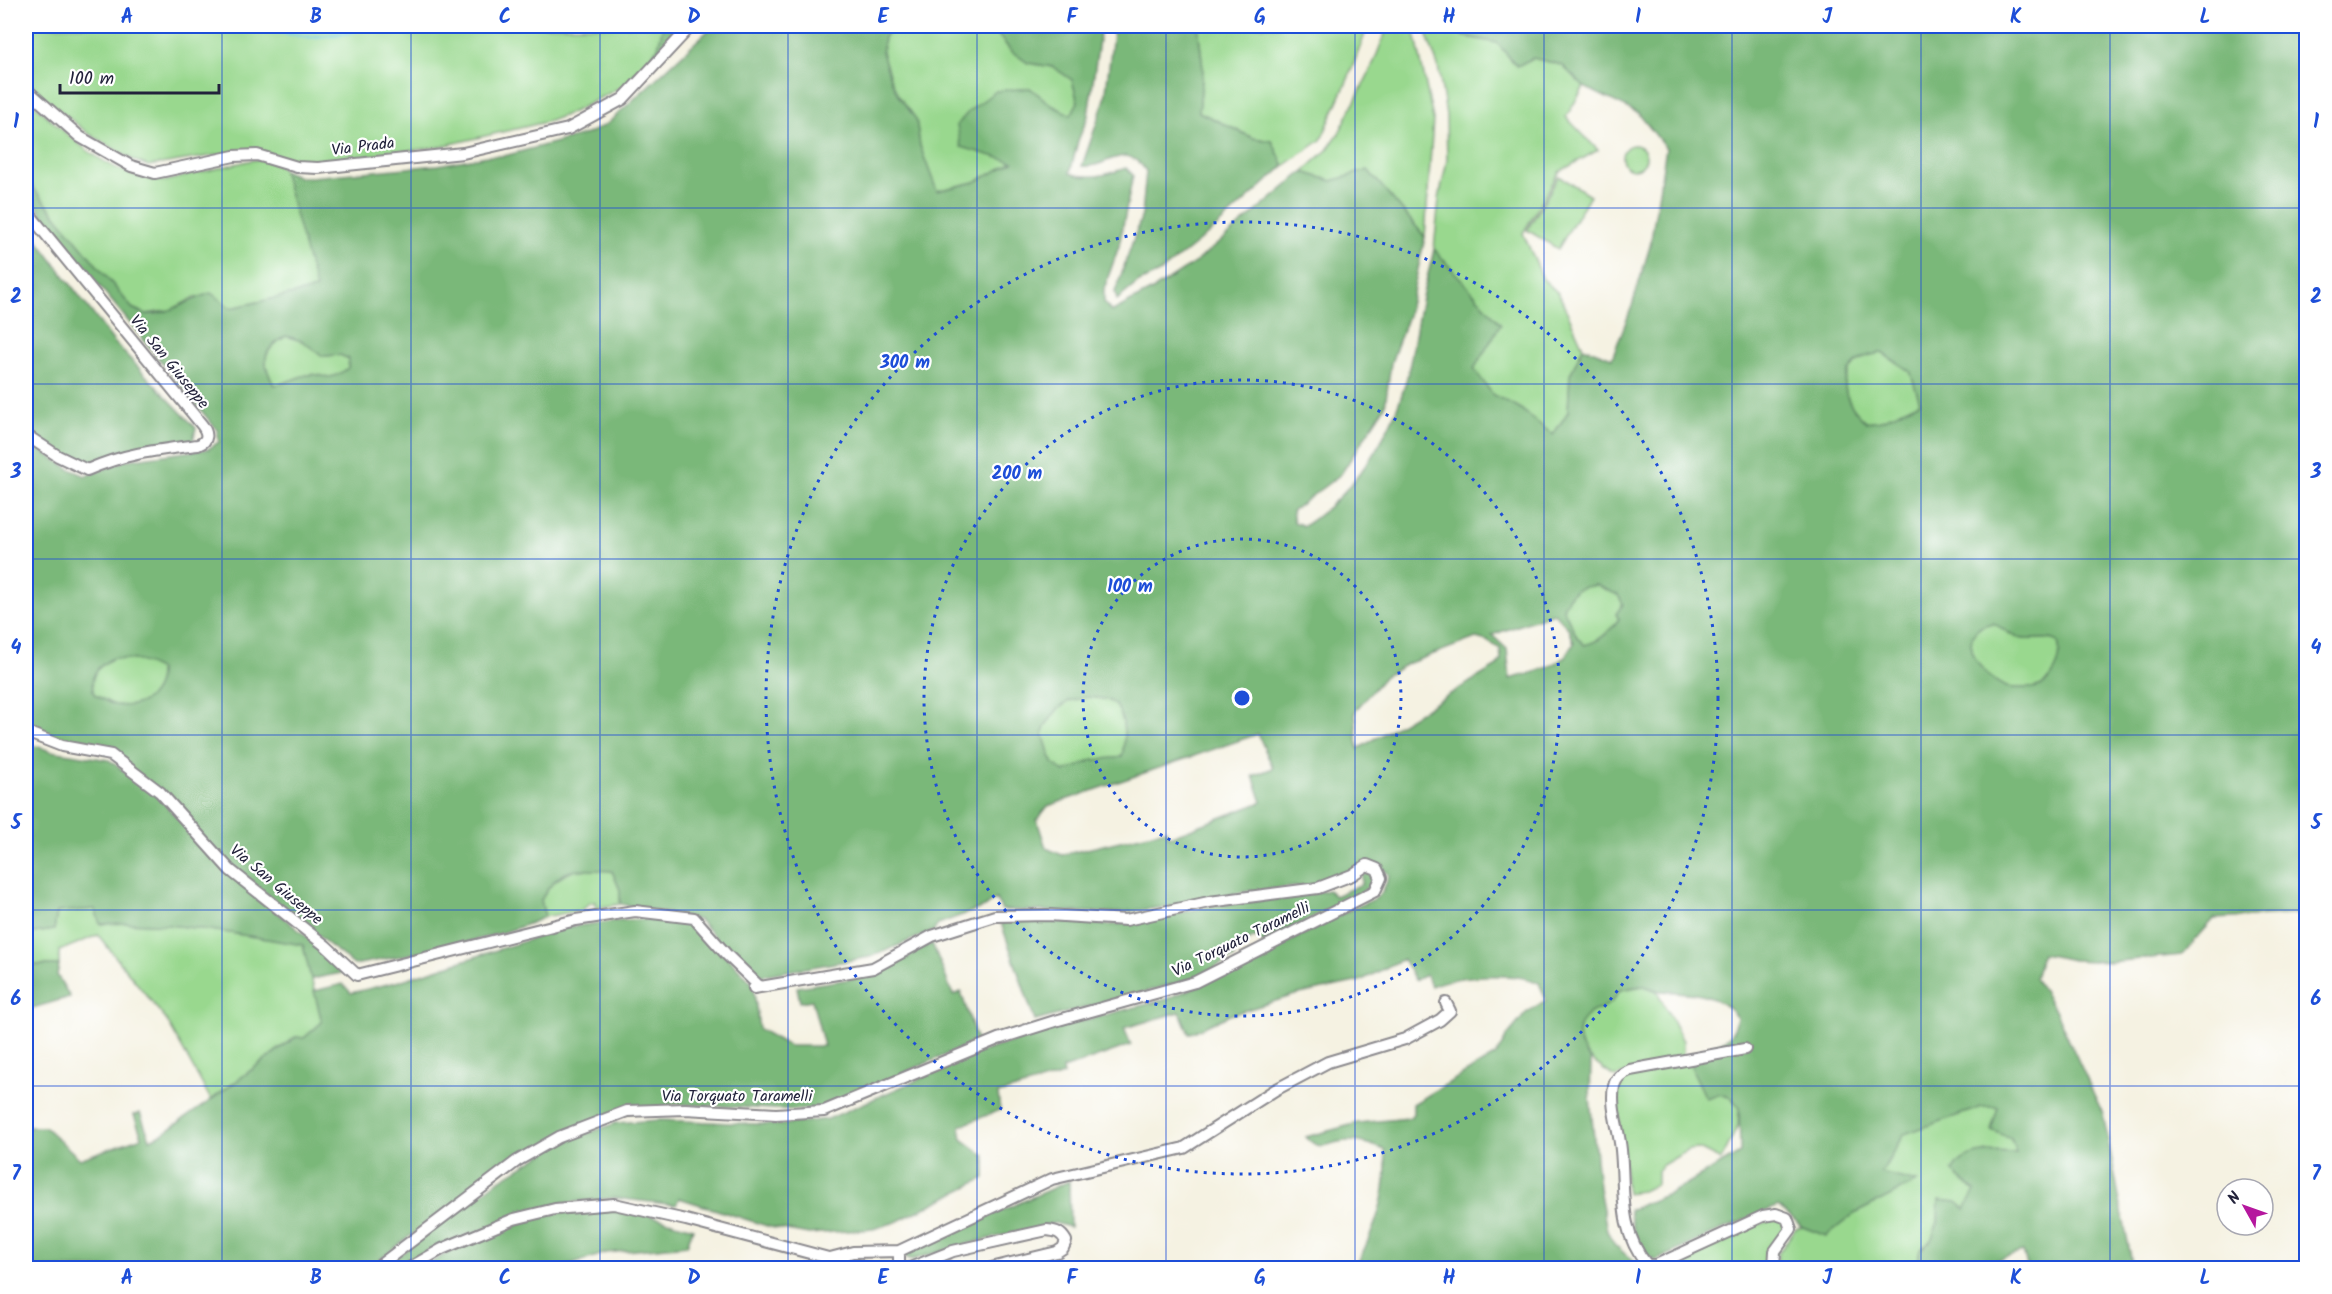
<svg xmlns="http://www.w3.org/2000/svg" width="2332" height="1294" viewBox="0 0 2332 1294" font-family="Kalam,sans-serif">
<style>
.green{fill:#99d88e;stroke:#5e7d64;stroke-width:1.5}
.forest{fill:#7ab879;stroke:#4e6d5a;stroke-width:1.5;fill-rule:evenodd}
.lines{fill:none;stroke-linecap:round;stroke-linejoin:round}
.stream{stroke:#55c2cd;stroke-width:3}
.minor-casing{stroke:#8c8a8e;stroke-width:14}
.minor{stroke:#fff;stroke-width:10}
.grid{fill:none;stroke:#1d4ed8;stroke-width:1.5;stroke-opacity:0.55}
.ring{fill:none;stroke:#1d4ed8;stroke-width:3;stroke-dasharray:3 6}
.labels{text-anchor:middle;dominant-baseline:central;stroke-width:4.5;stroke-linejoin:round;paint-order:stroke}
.street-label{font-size:16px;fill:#22223b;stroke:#fff}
.centre{fill:#1d4ed8;stroke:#fff;stroke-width:3}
.ring-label{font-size:18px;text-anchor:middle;font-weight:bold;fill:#1d4ed8;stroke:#fff;stroke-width:4.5;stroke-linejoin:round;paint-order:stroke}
.neatline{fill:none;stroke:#1d4ed8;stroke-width:2}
.grid-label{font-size:20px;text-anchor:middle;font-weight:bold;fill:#1d4ed8}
</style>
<rect width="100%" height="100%" fill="#fff"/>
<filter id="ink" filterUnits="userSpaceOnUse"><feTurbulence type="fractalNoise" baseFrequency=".0167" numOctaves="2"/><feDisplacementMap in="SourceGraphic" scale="12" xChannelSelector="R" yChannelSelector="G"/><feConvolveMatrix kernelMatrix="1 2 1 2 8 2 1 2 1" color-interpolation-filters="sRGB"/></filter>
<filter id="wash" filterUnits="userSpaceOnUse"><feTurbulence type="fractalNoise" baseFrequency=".008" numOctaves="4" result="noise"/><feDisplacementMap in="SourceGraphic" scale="24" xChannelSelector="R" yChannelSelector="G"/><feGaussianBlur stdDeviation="1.35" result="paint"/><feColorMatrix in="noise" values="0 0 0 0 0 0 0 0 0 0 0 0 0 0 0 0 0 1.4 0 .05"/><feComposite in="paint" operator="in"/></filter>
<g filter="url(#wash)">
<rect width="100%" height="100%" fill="#f5f2e2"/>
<path class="green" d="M26 26H663L658 48 623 86 573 112 550 121 438 147 314 163 299 164 268 153 236 152 148 166 133 160 89 134 26 83Z
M893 26H983L993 29 1011 51 1028 63 1053 67 1072 80 1078 102 1071 115 1053 106 1030 88 1014 162 975 182 936 191 920 146 916 119 898 95 890 78 882 52 884 37Z
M1198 26H1368L1348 79 1321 140 1284 166 1272 141 1253 138 1199 112 1203 69Z
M1388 26H1415V33L1433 119 1425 237 1368 170 1332 181 1303 172 1327 150 1339 133 1372 67Z
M1428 26H1454L1463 36 1497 43 1517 66 1533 58 1562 65 1584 87 1566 117 1598 150 1559 172 1523 233 1543 279 1559 294 1583 347 1570 375 1568 412 1553 435 1518 407 1493 395 1473 369 1457 277 1434 249 1439 199 1447 160 1446 115 1438 66 1427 36Z
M26 96C64 132 109 179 165 181L252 160C266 159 274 160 283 170L317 289 231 308 195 297 171 310 146 314 132 308 26 179Z
M1622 157a12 12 0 1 1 24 0a12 12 0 1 1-24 0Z
M1559 176 1590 195 1558 249 1527 230Z
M286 336 302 341 323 356 340 355 349 359 348 368C326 385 326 372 307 375 296 377 285 384 274 385 261 362 262 350 286 336Z
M1882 353 1910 371 1921 402 1882 420 1866 422C1844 403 1834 376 1863 358 1868 355 1876 354 1882 353Z
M1596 585 1618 595 1623 604 1616 614 1619 619C1609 631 1600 642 1584 645L1577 637 1563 608C1571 590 1576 588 1596 585Z
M1993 622C2001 627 2010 636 2019 638 2033 642 2046 635 2058 642 2062 655 2060 665 2051 677 2045 685 2038 688 2027 688 2020 688 2010 689 2004 686 1978 675 1951 631 1993 622Z
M113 658C130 659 145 660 159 670 160 696 141 709 115 705 108 703 101 698 94 694 88 675 98 666 113 658Z
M1089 697C1097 698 1110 698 1116 705 1126 718 1125 743 1122 757L1064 772 1054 764 1050 756 1043 734 1045 726 1057 710 1069 701Z
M578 869 612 871 620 890V904L596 908 595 902 590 903 582 910 545 917 541 900C552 881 558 877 578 869Z
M95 909 101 924C169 920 235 934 303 945L322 1022 304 1038 295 1037 211 1100 167 1021 98 935 59 951V965H26V934L54 930 57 912Z
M1644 986 1657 991 1683 1041V1057L1615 1077C1594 1064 1556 1036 1590 1013 1605 1004 1609 1005 1620 990Z
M1692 1062 1719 1094 1732 1098 1739 1108 1738 1126 1721 1160 1699 1149 1688 1150 1661 1166 1657 1171V1184L1642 1191 1627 1193 1618 1107V1085L1625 1076Z
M1982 1107H1999L2016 1153 1986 1152 1952 1171 1975 1191 1965 1210 1939 1200 1938 1223 1931 1240 1920 1250 1917 1268H1776L1778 1254 1795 1229 1803 1227 1826 1236 1854 1214 1916 1182 1881 1174 1904 1134Z
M1775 1219 1782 1220 1787 1226 1769 1268H1656L1744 1229Z"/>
<path class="forest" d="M663 26H687L643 71 623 86 658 48Z
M713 26H893L884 37 882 52 890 78 898 95 916 119 920 146 937 191 975 182 1013 162 961 147 957 125 969 111 996 91 1030 88 1053 106 1071 115 1078 102 1072 80 1053 67 1028 63 1011 51 994 29 983 26H1101L1088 116 1078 141 1070 173C1089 180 1107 175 1126 168L1133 175 1119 246 1104 289V302L1111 312 1156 288 1196 262 1303 172 1332 181 1368 170 1425 237 1408 315 1391 363 1385 406 1341 474 1292 511 1294 522 1304 526C1351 495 1388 441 1404 388 1413 358 1415 328 1422 298 1425 282 1431 266 1434 249L1501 324 1474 369 1493 395 1518 407 1553 435 1568 412 1570 375 1583 347 1612 358 1632 306 1650 246 1666 148 1638 113 1584 87 1562 65 1533 58 1517 66 1497 43 1463 36 1454 26H2306V914L2214 919 2182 955 2109 962 2074 960 2042 954 2035 978 2056 1012 2103 1114 2133 1268H2028L2023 1252 1969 1268H1917L1920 1250 1931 1240 1938 1223 1939 1200 1957 1202 1965 1209 1975 1191 1952 1171C1965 1149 1993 1152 2016 1153L2011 1138 1991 1130 1998 1107H1982L1904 1134 1881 1173 1917 1182 1854 1214 1826 1236 1803 1227 1778 1206 1721 1230 1655 1261C1637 1249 1633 1231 1629 1210L1671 1193 1740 1153 1739 1108 1732 1098 1719 1094 1706 1098 1693 1071 1690 1055C1712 1045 1733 1045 1737 1018 1719 992 1690 993 1661 991 1655 991 1649 986 1643 986 1636 986 1627 989 1620 990 1617 994 1615 999 1612 1002 1606 1007 1597 1009 1590 1013 1570 1027 1579 1046 1591 1061L1590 1098 1599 1188 1607 1231 1615 1245 1641 1268H1355C1374 1231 1390 1193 1385 1150 1373 1145 1360 1140 1347 1141 1329 1141 1321 1154 1306 1137L1358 1123 1409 1118 1413 1114V1104L1496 1055 1507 1036 1526 1013 1546 1000 1539 983C1515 971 1457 975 1431 986L1426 975 1415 980 1403 959 1360 981 1295 995 1230 1015 1189 1034 1180 1012 1124 1028 1131 1045 1063 1069 1064 1075 998 1094 1000 1110 960 1126 962 1139 985 1156V1178L896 1222 873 1229 809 1234 770 1227 679 1198 676 1205 615 1198 555 1204 434 1247 402 1268H382L498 1181 559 1144 616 1123 659 1120 780 1125 828 1119 983 1051 1062 1026 1167 999 1239 968 1357 906C1378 899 1382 898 1389 875L1380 866 1350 871 1309 886 1249 891 1176 906 1113 913 1002 910 996 899 984 907 938 924 934 931 870 957 759 976 728 951 699 920 620 904V890L612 871C576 869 560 865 541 900L545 917C490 942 414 953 354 965L231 865 113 751 61 740 26 726V441L70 469 86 476 127 460 208 449 219 442 217 430 209 420 48 223 26 191V179L132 308C136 310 142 314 146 314 165 317 192 298 211 293L231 308 316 289 283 170 299 177H311L438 165 487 156H504L587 134 607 124ZM286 336 302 341 323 356 340 355 349 359 348 368C326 385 326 372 307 375 296 377 286 384 274 385 261 361 262 350 286 336ZM1882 353 1910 371 1920 402 1882 420 1866 422C1844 403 1834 376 1863 358 1868 355 1876 354 1882 353ZM1596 585 1618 595 1623 604 1616 614 1619 619C1609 632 1600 642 1584 645L1577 637 1563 608C1571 590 1576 588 1596 585ZM1554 613 1569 629 1574 643C1563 668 1534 672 1510 679L1507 649 1492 635ZM1993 623C2001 627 2011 636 2019 638 2033 642 2046 635 2058 642 2062 655 2059 666 2051 677 2045 686 2037 688 2027 688 2020 688 2010 689 2004 686 1978 674 1951 631 1993 623ZM1476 638 1487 641 1500 649 1501 660 1497 666 1358 749 1355 711 1385 676 1407 664ZM113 658C130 659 145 660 159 670 160 696 141 709 115 705 108 703 101 698 94 694 88 675 98 666 113 658ZM1089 697C1097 698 1110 698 1116 706 1126 718 1125 743 1122 757L1093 760 1064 772 1054 764 1050 756 1043 734 1045 726 1057 710 1069 701ZM1258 734 1273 768 1253 776 1262 802 1169 837 1166 830 1062 855 1046 848 1037 820 1048 806Z
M1114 26H1198L1203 69 1199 112 1253 138 1272 141 1284 166 1213 230 1159 273 1139 282 1117 300 1115 292 1142 215 1146 171C1124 139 1108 169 1082 166L1105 99Z
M26 225 114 342 196 428 193 441 120 451 84 465 26 432Z
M26 743 51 751 109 760 158 797 228 872 346 969 341 973 311 979 303 945C235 934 169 920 100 924L95 909 57 912 54 930 26 934Z
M1370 873 1373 877 1374 883 1360 893 1262 943 1257 936 1231 949 1235 957 1193 979 1035 1021 1001 923 1031 920 1108 925 1145 921 1210 906 1299 896 1328 890 1335 896 1362 884V875Z
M663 919 694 921 753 984 759 1029 789 1046H824L812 1000 800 1002 797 987 876 975 932 943 953 995 961 992 977 1041 824 1108 794 1110 675 1104 594 1119 480 1183 368 1268H26V1129L29 1127H45L80 1159 142 1137 134 1115 140 1113 150 1139 162 1134 211 1100 296 1037 304 1038 322 1022 314 991 343 984 351 993 396 982 569 927 621 920Z
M26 965H59L57 975 70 997 26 1010Z
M1069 1181 1070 1227 1055 1223 955 1247 912 1260 906 1257V1253Z
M599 1207 623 1208 693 1228 687 1245 606 1253 562 1268H421L451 1251 543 1215Z"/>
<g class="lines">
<path class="stream" d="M239 26 311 37 347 33 370 26"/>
</g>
</g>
<g filter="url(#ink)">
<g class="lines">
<g class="minor-casing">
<path id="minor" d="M26 89 80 137 131 166 155 173 234 156 257 155 297 167 318 168 463 153 568 129 623 99 691 26
M26 210 202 425C208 433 209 441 198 445 157 450 126 453 87 470L58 456 26 435
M26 732 62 746 111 755 160 792 230 870 326 946 357 975 576 920 635 911 694 918 726 954 760 987
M1745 1049 1630 1070C1622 1073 1616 1077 1614 1086 1610 1107 1619 1129 1621 1150 1625 1192 1618 1229 1647 1265H1656L1763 1216 1776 1214 1787 1218 1791 1229 1775 1251 1774 1268
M899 1251V1268
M830 1258 853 1252 899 1251 1052 1179 1184 1148 1275 1090 1328 1062 1405 1039 1440 1020 1450 1011 1446 1003
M376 1268 517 1161 559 1137 627 1111 685 1109 776 1114 824 1111 998 1039 1055 1021 1195 982 1375 891 1381 878 1377 869 1367 865 1352 875 1318 888 1209 902 1126 920 1048 915 995 916 932 936 873 968 754 988
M409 1268 442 1249 514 1219 555 1209 614 1204 686 1220 866 1268
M910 1268 953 1251 1047 1230C1056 1231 1061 1232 1066 1241L1063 1248 1057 1252 991 1268"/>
</g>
<use href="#minor" class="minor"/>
</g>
</g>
<path class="grid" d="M222 26V1268M411 26V1268M600 26V1268M788 26V1268M977 26V1268M1166 26V1268M1355 26V1268M1544 26V1268M1732 26V1268M1921 26V1268M2110 26V1268M26 208H2306M26 384H2306M26 559H2306M26 735H2306M26 910H2306M26 1086H2306"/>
<g class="ring">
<circle cx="1242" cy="698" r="159"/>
<circle cx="1242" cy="698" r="318"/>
<circle cx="1242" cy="698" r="476"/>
</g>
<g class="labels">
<g class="street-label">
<text transform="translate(363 147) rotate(-7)">Via Prada</text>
<text transform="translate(169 362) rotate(51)">Via San Giuseppe</text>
<text transform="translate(276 885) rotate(40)">Via San Giuseppe</text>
<text transform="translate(1241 940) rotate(-26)">Via Torquato Taramelli</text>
<text x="737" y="1096">Via Torquato Taramelli</text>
</g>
</g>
<circle cx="1242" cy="698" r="9" class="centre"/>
<g class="ring-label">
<text x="905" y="368">300 m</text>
<text x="1017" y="479">200 m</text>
<text x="1130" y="592">100 m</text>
</g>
<rect width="2332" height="1294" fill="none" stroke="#fff" stroke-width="66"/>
<g transform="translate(2245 1207) rotate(310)"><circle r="28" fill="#ffffff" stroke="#a7a7b1" stroke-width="1.5"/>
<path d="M0-4.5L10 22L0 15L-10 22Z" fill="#b5179e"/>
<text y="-9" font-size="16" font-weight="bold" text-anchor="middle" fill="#22223b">N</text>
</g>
<path d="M60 84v9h159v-9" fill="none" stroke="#22223b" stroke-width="3"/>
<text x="69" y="84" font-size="18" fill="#22223b" stroke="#ffffff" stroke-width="4.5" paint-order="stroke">100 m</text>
<rect x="33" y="33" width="2266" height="1228" class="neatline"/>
<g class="grid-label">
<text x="127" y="23">A</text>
<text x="316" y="23">B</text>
<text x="505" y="23">C</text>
<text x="694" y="23">D</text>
<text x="883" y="23">E</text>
<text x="1072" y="23">F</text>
<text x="1260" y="23">G</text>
<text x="1449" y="23">H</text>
<text x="1638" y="23">I</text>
<text x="1827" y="23">J</text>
<text x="2016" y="23">K</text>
<text x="2205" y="23">L</text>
<text x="16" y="128">1</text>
<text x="2316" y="128">1</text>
<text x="16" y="303">2</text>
<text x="2316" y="303">2</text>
<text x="16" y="478">3</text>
<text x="2316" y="478">3</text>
<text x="16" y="654">4</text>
<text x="2316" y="654">4</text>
<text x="16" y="829">5</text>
<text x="2316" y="829">5</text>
<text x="16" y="1005">6</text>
<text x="2316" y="1005">6</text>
<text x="16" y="1180">7</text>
<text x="2316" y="1180">7</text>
<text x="127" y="1284">A</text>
<text x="316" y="1284">B</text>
<text x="505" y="1284">C</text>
<text x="694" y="1284">D</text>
<text x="883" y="1284">E</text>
<text x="1072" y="1284">F</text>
<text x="1260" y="1284">G</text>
<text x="1449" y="1284">H</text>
<text x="1638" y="1284">I</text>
<text x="1827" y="1284">J</text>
<text x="2016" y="1284">K</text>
<text x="2205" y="1284">L</text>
</g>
</svg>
